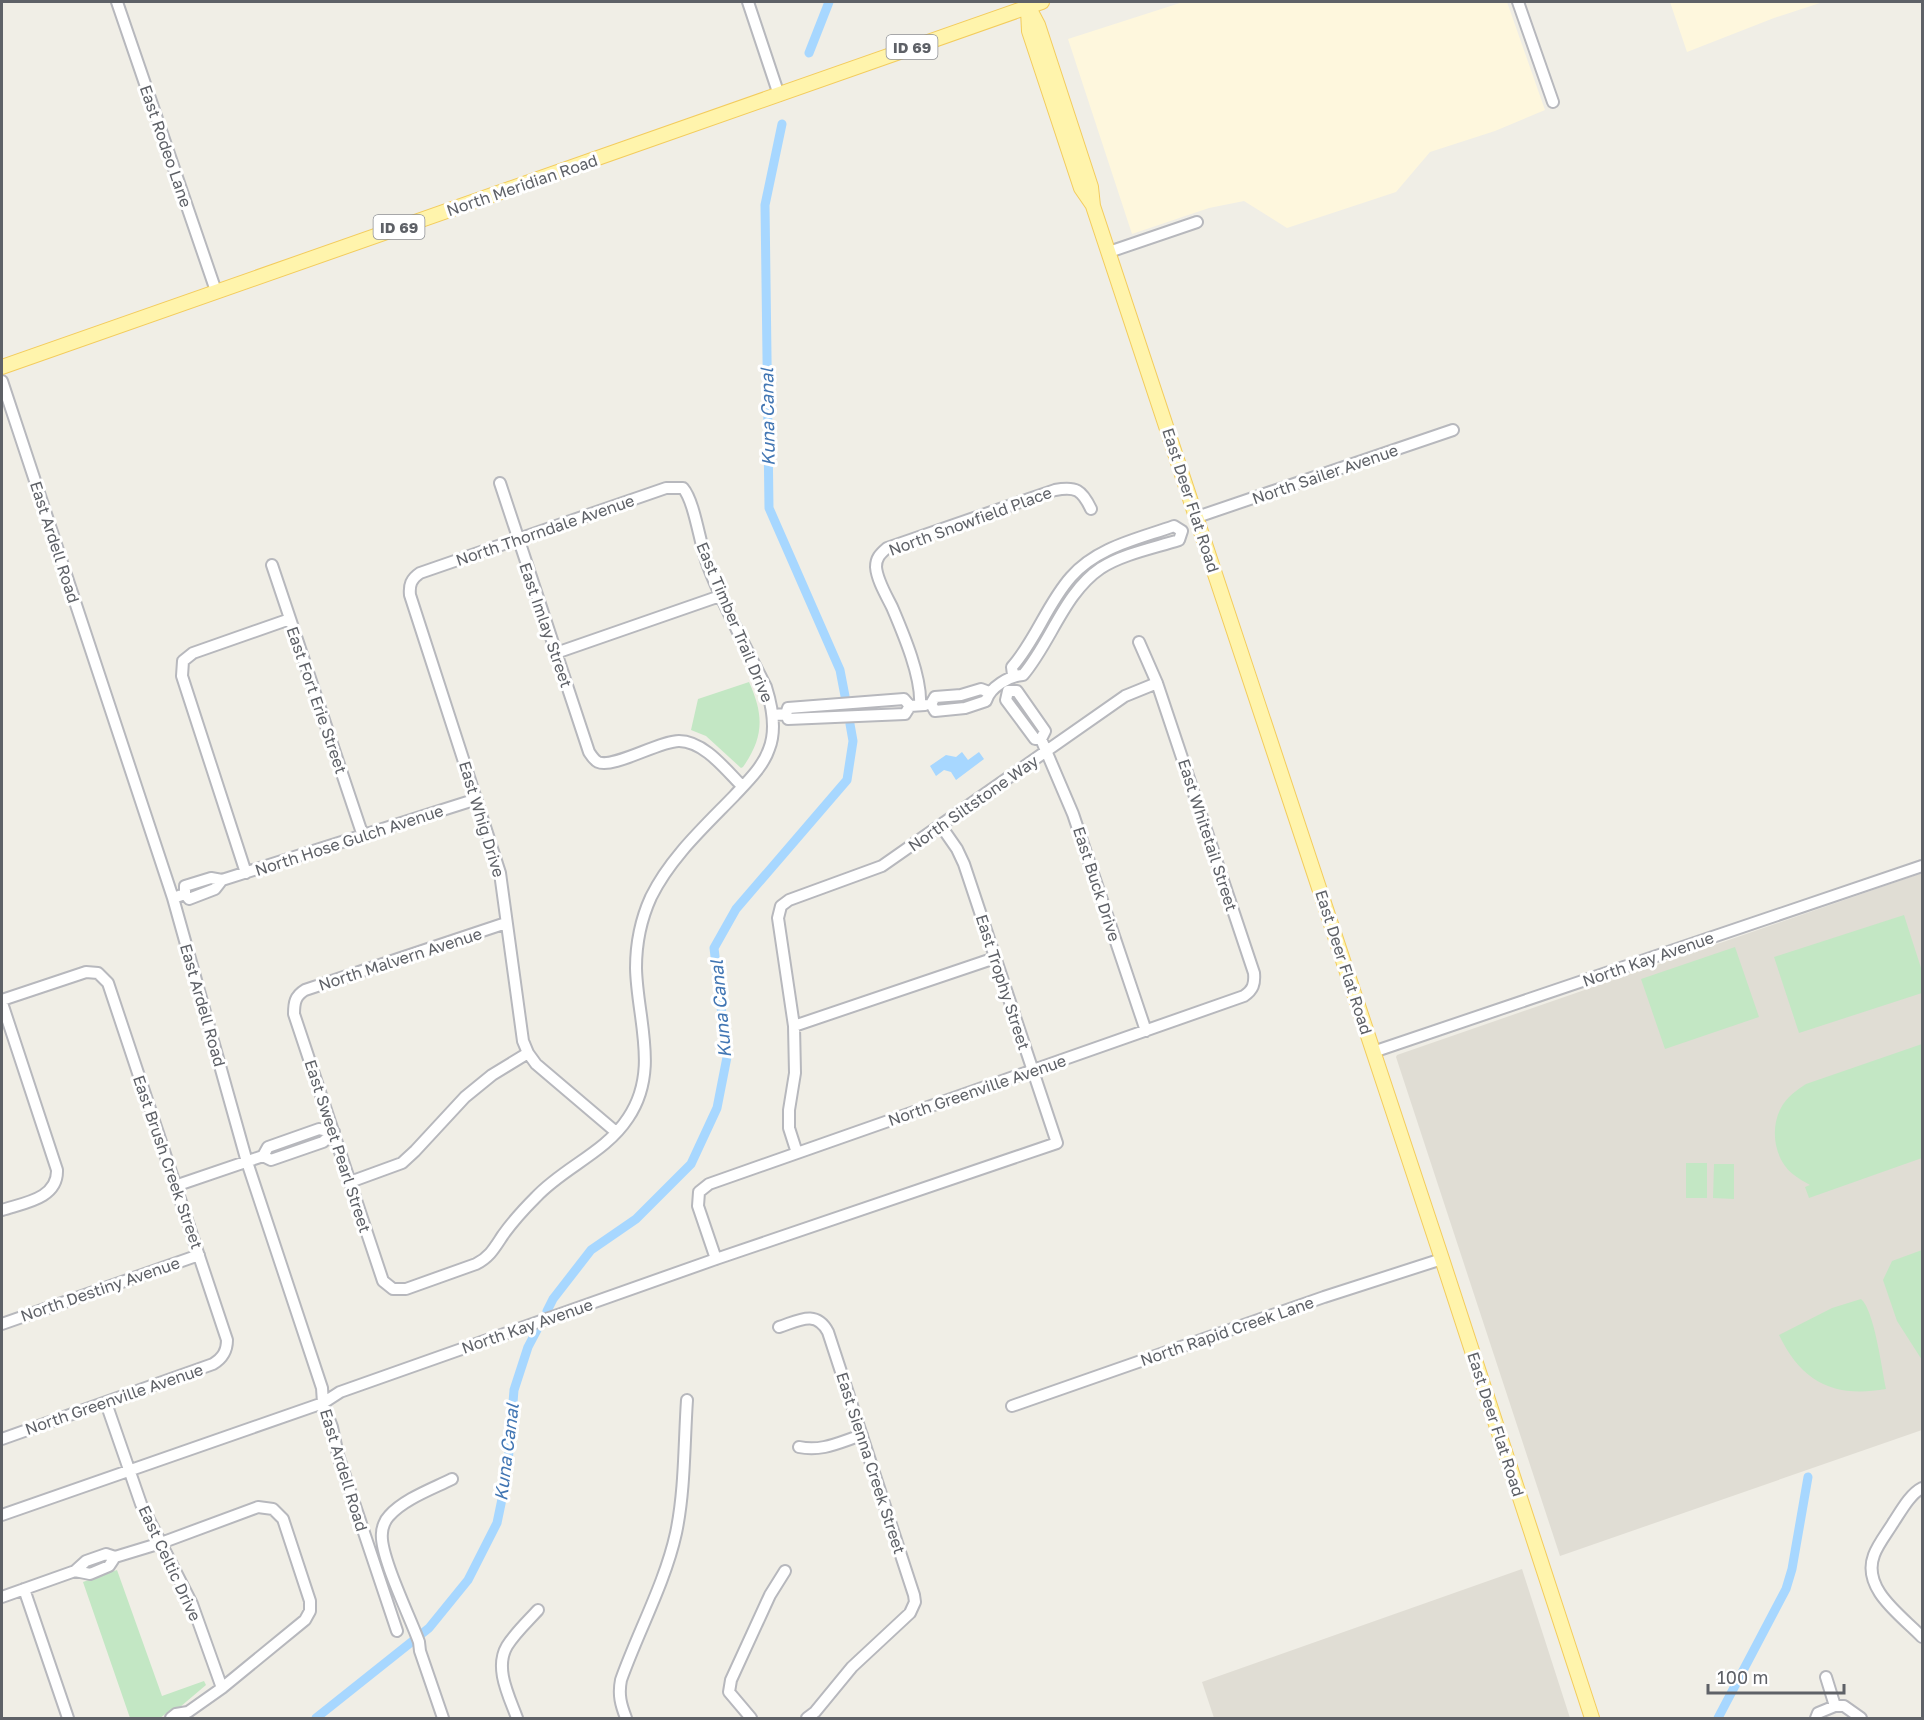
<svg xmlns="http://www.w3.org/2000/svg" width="1924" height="1720" viewBox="0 0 1924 1720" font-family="'Golos Text',sans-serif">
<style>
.commercial{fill:#fef7dd}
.education{fill:#e0ddd4}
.green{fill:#c3e7c4}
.water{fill:#a7d7ff}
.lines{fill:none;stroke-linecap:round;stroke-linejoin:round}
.canal{stroke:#a7d7ff;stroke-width:9}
.minor-casing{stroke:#b7b8bd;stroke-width:14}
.major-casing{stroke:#f3cc5d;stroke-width:16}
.minor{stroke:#fff;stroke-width:10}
.major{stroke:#fff4ac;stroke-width:14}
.labels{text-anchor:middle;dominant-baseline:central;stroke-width:6;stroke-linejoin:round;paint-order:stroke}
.shield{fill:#fff;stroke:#8e9095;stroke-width:1.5}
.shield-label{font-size:15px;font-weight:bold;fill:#5e6167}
.street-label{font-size:16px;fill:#5e6167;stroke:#fff}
.water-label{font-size:18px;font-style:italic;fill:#4276b3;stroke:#fff}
</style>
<rect width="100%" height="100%" fill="#f0eee6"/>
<path class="commercial" d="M1183 2H1507L1545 110 1495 131 1430 152 1396 192 1287 228 1244 201 1209 208 1132 234 1068 39Z
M1670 2H1823L1774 18 1687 52Z"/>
<path class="education" d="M1922 873V1430L1560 1556 1396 1057 1397 1055Z
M1522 1569 1570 1718H1214L1202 1682Z"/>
<path class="green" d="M749 682C764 715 764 737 743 767L741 768 706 736 691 730 698 699Z
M1904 915 1922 971V993L1799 1033 1774 957Z
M1735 947 1759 1017 1665 1049 1641 979Z
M1922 1044V1158L1809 1198 1805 1187 1810 1185C1805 1182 1799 1179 1794 1175 1774 1160 1769 1128 1782 1106 1788 1096 1797 1090 1806 1084Z
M1686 1163H1707V1198H1686Z
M1714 1164H1734V1199L1713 1198Z
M1922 1250V1360L1897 1321 1883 1280 1892 1261Z
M1861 1299C1874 1309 1882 1370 1886 1389 1835 1398 1802 1383 1779 1335L1832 1308Z
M117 1570 162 1696 204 1681 206 1685 180 1707 172 1709 160 1718H130L83 1582Z"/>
<path class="water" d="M962 752 968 760 979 752 984 759 956 780 951 772 944 770 936 776 930 766 946 755 956 757Z"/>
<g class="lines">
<path class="canal" d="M809 53 829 2
M782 124 765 205 769 508 840 670 845 696
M547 1311 553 1299 591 1250 636 1219 691 1164 717 1108 727 1057 714 948 736 909 847 780 853 741 850 724
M316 1718 429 1628 468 1580 497 1523 507 1475 514 1390 528 1347 537 1330
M1718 1718 1786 1589 1792 1569 1808 1477"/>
<g class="minor-casing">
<path id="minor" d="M117 2 216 291
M748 2 779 95
M1518 2 1553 102
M1109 252 1197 222
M2 381 173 898 247 1162 322 1388 323 1403 332 1427 338 1455 397 1631
M500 483 589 752C591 755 594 760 598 762 613 769 659 741 679 741 704 741 726 770 742 786
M1197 517 1453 430
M272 565 363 836
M556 653 720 596
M1013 675 1012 667C1036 640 1047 604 1071 577 1097 547 1138 539 1174 526L1182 531
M1008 691H1017L1045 731 1041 739H1035L1006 700Z
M931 704 935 711 965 708 986 701C990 687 1009 676 1023 675 1051 642 1064 593 1101 568 1123 554 1154 548 1179 540L1182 531
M931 704 935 697 961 695 981 689 989 692
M920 705C922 677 903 633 892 607 886 595 877 580 876 567 876 558 880 554 887 548L1055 490C1076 486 1082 490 1091 509
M786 714 788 708 904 699 910 706
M773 715 786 714 788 719 905 714 910 706 925 705
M1041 739 1073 814 1146 1031
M246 873 182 676 183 661 193 653 290 619
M222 880 477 799
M173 898 185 894 189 899 215 889 222 880 211 878 185 886V894
M506 923 305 990C295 996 294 1003 294 1014L383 1281 393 1289H406L476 1264C490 1257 495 1247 503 1235 513 1221 524 1209 536 1197 564 1167 605 1153 628 1118 660 1071 637 1019 636 968 636 943 641 919 651 897 670 858 704 827 734 796 747 782 763 767 769 749 777 729 772 706 766 687 746 647 724 608 708 566 700 546 695 502 683 488H666L420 573C411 579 409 585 410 595L500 873 523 1041 528 1053 536 1064 616 1132
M2 1000 86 972 98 973 108 983 227 1340C227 1351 223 1358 213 1364L2 1439
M2 1003 57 1170C58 1199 23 1203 2 1210
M794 1026 995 958
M1373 1052 1922 866
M319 1129 334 1132 323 1142 271 1160 263 1156 268 1147Z
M797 1153 789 1128V1110L795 1073 794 1026 778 918 781 906 789 900 882 866 1125 696 1157 683
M350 1182 402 1163 415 1151 465 1097 492 1075 528 1053
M175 1186 263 1156
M716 1259 698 1206 699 1192 709 1184 1244 996C1253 990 1255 984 1254 973L1157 683 1139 642
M2 1324 199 1255
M779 1327C798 1321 816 1309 828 1332L914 1595 915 1602 910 1613 852 1667 815 1712 807 1718
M106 1403 141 1504 192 1604 222 1688
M1012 1406 1324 1297 1442 1259
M799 1447C822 1452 840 1442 862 1435
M1922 1488C1910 1494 1901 1511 1893 1523 1887 1533 1878 1544 1874 1555 1861 1589 1902 1616 1922 1637
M2 1515 323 1403 340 1392 716 1259 1057 1143 964 864 957 849 941 826
M115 1557 106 1554 86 1561 75 1571 90 1574 109 1566 115 1557 161 1543 258 1507 273 1509 283 1519 310 1601V1611L305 1620 222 1688 188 1712 176 1714 171 1718
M24 1589 68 1718
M2 1597 75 1571
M1826 1677 1835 1706H1844L1861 1718
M443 1718 420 1651 419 1642C411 1619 379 1554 382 1533 382 1528 385 1520 389 1516 404 1499 432 1489 452 1479
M517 1718C509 1696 494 1668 507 1646 515 1633 528 1621 538 1610
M626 1718C621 1705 618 1695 621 1680 638 1632 665 1583 676 1533 685 1490 684 1444 687 1400
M751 1718 729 1692 731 1680 770 1595 785 1571
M1816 1718 1818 1713 1835 1706"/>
</g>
<g class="major-casing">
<path id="major" d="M1028 6 1038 25 1091 187 1093 206 1442 1259 1592 1718
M1028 10 1029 31 1081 188 1092 204
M2 367 1042 2"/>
</g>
<use href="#minor" class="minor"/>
<use href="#major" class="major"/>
</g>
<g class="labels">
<g class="shield">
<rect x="886.5" y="35" width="51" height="24" rx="4.5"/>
<rect x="373.5" y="215" width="51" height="24" rx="4.5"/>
</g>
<g class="shield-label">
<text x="912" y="47">ID 69</text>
<text x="399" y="227">ID 69</text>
</g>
<g class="street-label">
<text transform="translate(166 146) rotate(71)">East Rodeo Lane</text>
<text transform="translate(522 185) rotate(-19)">North Meridian Road</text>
<text transform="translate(1325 474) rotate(-19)">North Sailer Avenue</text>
<text transform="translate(1191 500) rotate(72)">East Deer Flat Road</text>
<text transform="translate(970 521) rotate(-20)">North Snowfield Place</text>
<text transform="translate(545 530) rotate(-19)">North Thorndale Avenue</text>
<text transform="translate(55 542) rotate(72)">East Ardell Road</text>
<text transform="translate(735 622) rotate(67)">East Timber Trail Drive</text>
<text transform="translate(546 625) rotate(71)">East Imlay Street</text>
<text transform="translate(317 700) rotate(71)">East Fort Erie Street</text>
<text transform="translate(973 803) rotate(-35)">North Siltstone Way</text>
<text transform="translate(482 819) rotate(73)">East Whig Drive</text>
<text transform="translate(1208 835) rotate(72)">East Whitetail Street</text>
<text transform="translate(349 840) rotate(-18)">North Hose Gulch Avenue</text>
<text transform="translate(1097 884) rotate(72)">East Buck Drive</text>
<text transform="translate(400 959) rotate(-18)">North Malvern Avenue</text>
<text transform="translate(1648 959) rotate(-19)">North Kay Avenue</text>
<text transform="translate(1344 962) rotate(72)">East Deer Flat Road</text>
<text transform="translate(1003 982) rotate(72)">East Trophy Street</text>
<text transform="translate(203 1005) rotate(74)">East Ardell Road</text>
<text transform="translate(977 1090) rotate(-19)">North Greenville Avenue</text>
<text transform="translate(338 1146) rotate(72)">East Sweet Pearl Street</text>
<text transform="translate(168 1162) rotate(71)">East Brush Creek Street</text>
<text transform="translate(100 1289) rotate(-19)">North Destiny Avenue</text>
<text transform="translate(527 1326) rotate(-19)">North Kay Avenue</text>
<text transform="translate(1227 1331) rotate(-19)">North Rapid Creek Lane</text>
<text transform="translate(114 1399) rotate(-19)">North Greenville Avenue</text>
<text transform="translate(1496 1424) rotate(72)">East Deer Flat Road</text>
<text transform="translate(871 1463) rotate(72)">East Sienna Creek Street</text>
<text transform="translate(344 1470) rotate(73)">East Ardell Road</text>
<text transform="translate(170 1563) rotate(65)">East Celtic Drive</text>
</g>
<g class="water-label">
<text transform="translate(767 417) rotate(-91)">Kuna Canal</text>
<text transform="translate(720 1009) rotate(-95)">Kuna Canal</text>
<text transform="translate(506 1452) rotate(-83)">Kuna Canal</text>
</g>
</g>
<rect width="1924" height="1720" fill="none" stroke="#5e6167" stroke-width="6"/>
<path d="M1708 1684v9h136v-9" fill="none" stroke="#5e6167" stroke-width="3"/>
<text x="1717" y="1684" font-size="18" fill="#5e6167" stroke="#ffffff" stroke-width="4.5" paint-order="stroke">100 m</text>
</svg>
